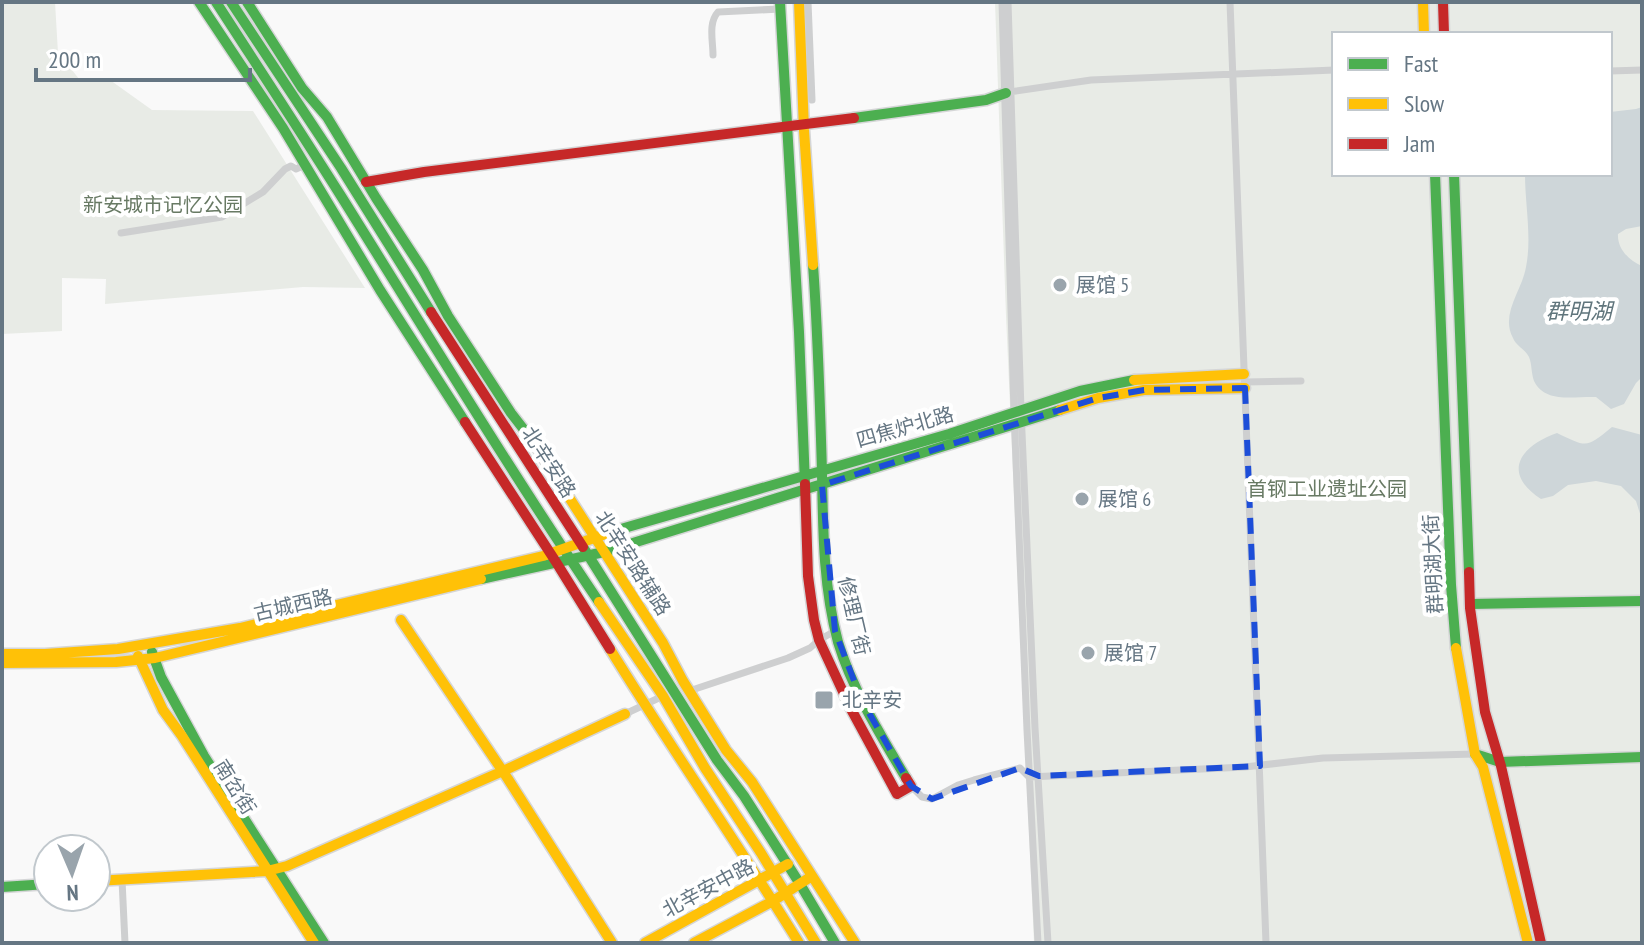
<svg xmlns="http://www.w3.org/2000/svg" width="1644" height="945" viewBox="0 0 1644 945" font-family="'PT Sans Narrow','Noto Sans SC',sans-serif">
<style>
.green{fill:#e8ebe6;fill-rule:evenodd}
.water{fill:#ced6d9}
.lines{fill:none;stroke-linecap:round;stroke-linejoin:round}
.fast-casing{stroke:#d5d6d7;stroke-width:13}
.slow-casing{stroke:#d5d6d7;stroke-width:13}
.jam-casing{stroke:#d5d6d7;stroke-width:13}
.street{stroke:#cecfd0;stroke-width:7}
.fast{stroke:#4caf50;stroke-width:10}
.slow{stroke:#ffc107;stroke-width:10}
.jam{stroke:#c62828;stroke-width:10}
.marked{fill:none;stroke:#1d4ed8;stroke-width:6;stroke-dasharray:16 10;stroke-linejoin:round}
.poi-dot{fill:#99a4ac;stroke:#fff;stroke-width:3}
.labels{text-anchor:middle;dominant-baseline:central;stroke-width:8;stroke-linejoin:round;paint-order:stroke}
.park-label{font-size:20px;fill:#687a64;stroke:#fff}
.poi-label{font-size:20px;fill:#657683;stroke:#fff;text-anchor:start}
.street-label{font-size:20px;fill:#657683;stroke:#fff}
.water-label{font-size:22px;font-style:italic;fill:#60757c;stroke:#fff}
</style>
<rect width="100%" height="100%" fill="#f9f9f9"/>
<path class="green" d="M2 2H55L58 53 80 80H110L152 110 253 111 365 288 303 287 105 304 106 279 62 278V331L2 334Z
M995 2H1642V943H1034L1006 316ZM1334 34H1610V174H1334Z"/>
<path class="water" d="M1642 107V226L1626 229 1618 234C1617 248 1629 261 1642 266V377L1636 383 1624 404 1611 409 1596 397C1575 396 1545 404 1534 381 1531 373 1532 364 1529 357 1525 349 1516 346 1513 338 1500 314 1522 291 1526 267 1532 237 1525 205 1525 174H1610V112L1636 109Z
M1612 427 1642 435V520L1636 501 1621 486 1596 481 1568 485 1553 496 1541 499C1501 473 1520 446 1557 433 1588 448 1586 448 1612 427Z"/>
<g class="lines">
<g class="fast-casing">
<path id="fast" d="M199 2 283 128 380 290 465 422
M216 2C258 67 300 131 341 196 426 332 509 469 599 602
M231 2 341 168 431 312
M247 2 302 88 327 117 376 198 423 270 448 316 511 413 532 440
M780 2 799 332 805 484
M854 118 986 100 1006 93
M1435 174 1451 585 1456 648
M1454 174 1469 572
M813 265C818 334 820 403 822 472 823 529 823 586 838 642 853 691 880 734 906 778
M614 531 949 434 1080 391 1134 380
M583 547 717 760 744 796 800 884 835 943
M481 579 604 552 1060 410
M1470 604 1642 601
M152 652 161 677 204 756 324 943
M1475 754 1500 762 1642 757
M2 887 48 884"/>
</g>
<g class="slow-casing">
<path id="slow" d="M799 2 804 130 813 265
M1423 2 1424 34
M1134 380 1244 374
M1060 410 1098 398 1144 390 1245 388
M532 440 663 643 683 681 726 750 752 782 855 943
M599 602 663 696 705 768 761 853 816 943
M401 620 508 779 612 943
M1456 648 1475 754 1483 767 1528 943
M610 649C671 748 738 844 799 943
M2 654H45L118 649 240 628 543 556 614 531
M138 656 163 710 182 736 314 943
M2 663 116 662 155 658 481 579
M96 881 267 871 287 866 503 771 625 714
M645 943 788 864
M694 943 773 901 812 876"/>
</g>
<g class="jam-casing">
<path id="jam" d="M1443 2 1444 34
M366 182 424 172 854 118
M431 312 583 547
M465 422 556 562 610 649
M805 484 808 576 814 620 819 640 851 709 897 794 911 786 906 778
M1469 572 1470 608 1485 712 1501 766 1541 943"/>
</g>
<path class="street" d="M808 2 812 100
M1002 2 1014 412 1027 730 1038 943
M1008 2 1021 410 1035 728 1048 943
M1230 2 1266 943
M713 55C713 41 708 23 718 12L780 9
M1610 71 1642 70
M1009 92 1091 80 1334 70
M121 233 222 217 263 192 285 169 291 166 296 169 305 165
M1245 382 1301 381
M689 691 788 658 810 648 819 640 835 631
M625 714 663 696
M911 786 922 797 932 799 958 785 974 780 1020 768 1029 777 1245 767 1323 758 1475 754
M122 880 125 943"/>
<use href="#fast" class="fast"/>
<use href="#slow" class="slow"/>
<use href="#jam" class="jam"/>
</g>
<path class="marked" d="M1245 388 1260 766 1039 776 1020 768 932 799 911 786 861 699 835 631 822 485 1098 398 1144 390Z"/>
<g class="poi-dot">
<circle cx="1060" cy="285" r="8"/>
<circle cx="1082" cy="499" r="8"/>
<circle cx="1088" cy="653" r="8"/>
<rect x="814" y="690" width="20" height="20" rx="4"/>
</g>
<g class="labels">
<g class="park-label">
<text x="163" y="205">新安城市记忆公园</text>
<text x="1327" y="489">首钢工业遗址公园</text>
</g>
<g class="poi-label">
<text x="1076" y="285">展馆 5</text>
<text x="1098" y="499">展馆 6</text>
<text x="1104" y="653">展馆 7</text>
<text x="842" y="700">北辛安</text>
</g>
<g class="street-label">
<text transform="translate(905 427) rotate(-16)">四焦炉北路</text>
<text transform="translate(549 462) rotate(57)">北辛安路</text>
<text transform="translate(633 563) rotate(57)">北辛安路辅路</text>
<text transform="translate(1433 564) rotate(-93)">群明湖大街</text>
<text transform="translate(293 605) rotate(-13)">古城西路</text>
<text transform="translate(854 616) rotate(77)">修理厂街</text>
<text transform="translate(235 787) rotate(58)">南岔街</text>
<text transform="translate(708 888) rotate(-28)">北辛安中路</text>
</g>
<g class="water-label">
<text x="1579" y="311">群明湖</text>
</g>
</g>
<rect width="1644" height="945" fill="none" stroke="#657683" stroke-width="8"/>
<rect x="1332" y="32" width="280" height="144" fill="#ffffff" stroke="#c1c8cd" stroke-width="2"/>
<rect x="1348" y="58" width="40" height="12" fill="#4caf50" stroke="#c1c8cd" stroke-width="2"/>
<text x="1404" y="72" font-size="24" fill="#657683">Fast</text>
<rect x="1348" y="98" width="40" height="12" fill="#ffc107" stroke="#c1c8cd" stroke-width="2"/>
<text x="1404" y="112" font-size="24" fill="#657683">Slow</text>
<rect x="1348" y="138" width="40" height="12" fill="#c62828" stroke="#c1c8cd" stroke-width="2"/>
<text x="1404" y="152" font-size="24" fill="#657683">Jam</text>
<g transform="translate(72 873) rotate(178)"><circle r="38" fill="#ffffff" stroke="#c1c8cd" stroke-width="2"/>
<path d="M0-6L14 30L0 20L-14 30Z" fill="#99a4ac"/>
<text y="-12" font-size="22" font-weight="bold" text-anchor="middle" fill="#657683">N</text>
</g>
<path d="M36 68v12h214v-12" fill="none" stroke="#657683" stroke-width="4"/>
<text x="48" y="68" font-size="24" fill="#657683" stroke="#ffffff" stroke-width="6" paint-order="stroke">200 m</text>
</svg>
